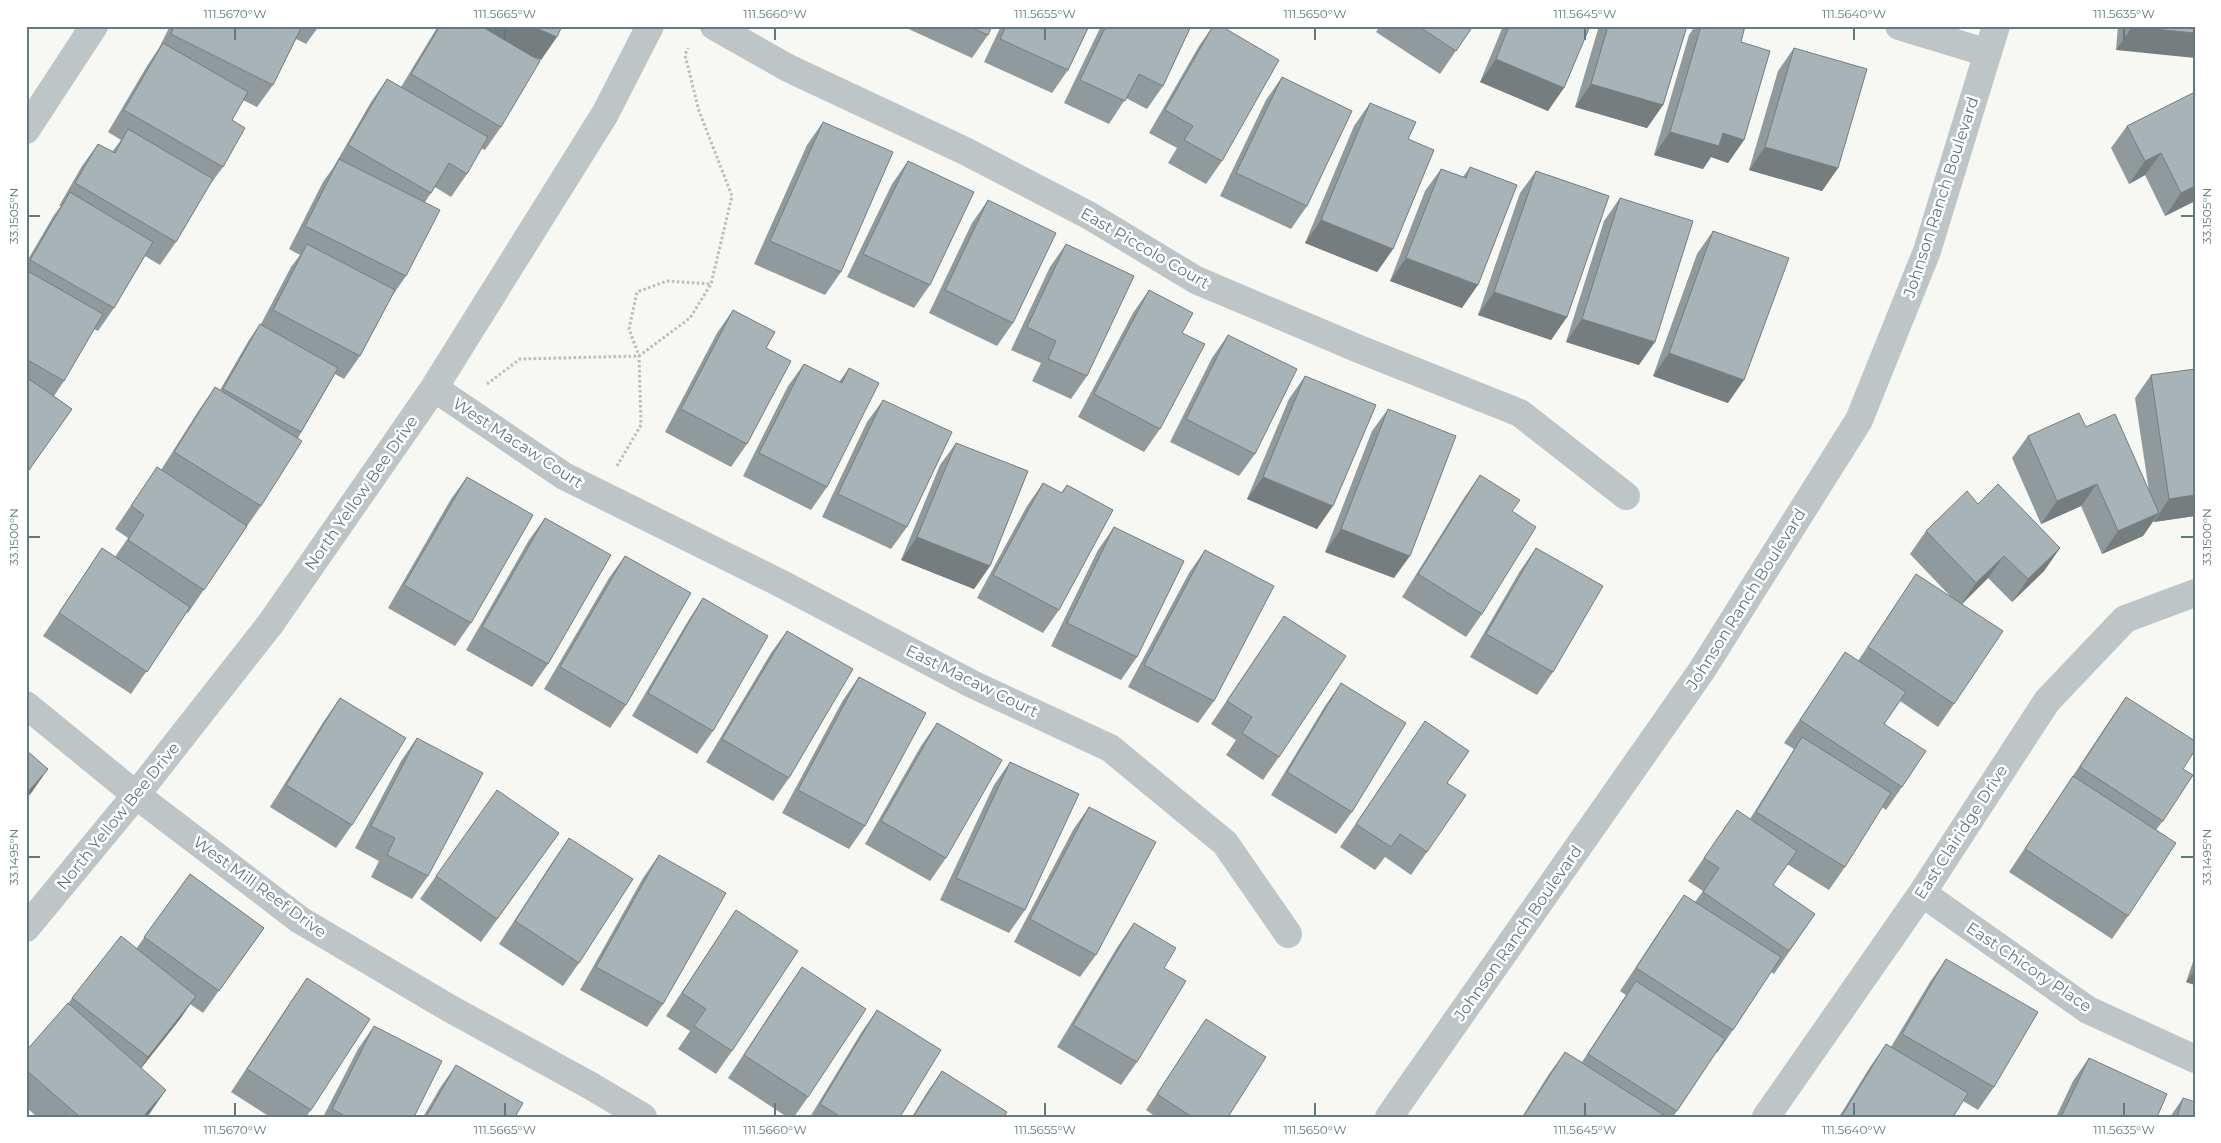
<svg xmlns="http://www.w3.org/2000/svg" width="2221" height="1143" viewBox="0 0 2221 1143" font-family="Montserrat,sans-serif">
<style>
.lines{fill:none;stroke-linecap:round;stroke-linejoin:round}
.path{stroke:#b8bdbf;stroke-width:3;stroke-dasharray:2.5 2.5;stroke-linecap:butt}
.minor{stroke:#bec5c7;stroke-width:28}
.wall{fill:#909a9d}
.shaded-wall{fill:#757d7f}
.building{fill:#a7b3b6;stroke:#757d7f}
.ticks{fill:none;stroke:#617980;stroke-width:2}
.labels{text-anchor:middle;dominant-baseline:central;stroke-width:5;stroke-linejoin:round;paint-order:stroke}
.street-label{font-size:16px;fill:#617980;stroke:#fff}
.neatline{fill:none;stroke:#617980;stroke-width:2}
.ticks-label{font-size:12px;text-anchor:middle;fill:#617980}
</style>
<rect width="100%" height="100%" fill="#f7f7f4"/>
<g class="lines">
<path class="path" d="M487 384 520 359 639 356 690 318 711 284 732 196 699 111 685 55 688 48
M617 466 641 425 639 356 629 329 637 292 667 281 711 284"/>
<path class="minor" d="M714 26 788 68 965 151 1090 216 1196 280 1359 349 1520 413 1626 496
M1899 26 1988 53
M26 130 94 26
M434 388 564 476 778 582 972 684 1110 748 1225 843 1288 934
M26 705 136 795 300 920 449 1008 591 1086 643 1117
M1922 893 2088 1010 2195 1059
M26 928 136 795 271 623 434 388 605 114 650 26
M1389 1117 1702 670 1859 420 1927 251 1996 26
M1766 1117 1922 893 2047 701 2125 619 2195 593"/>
</g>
<path class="wall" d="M170 26H319L306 44 296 39 273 85 257 107 243 100 232 120 223 167 209 186 176 242 160 265 145 256 114 308 98 331 94 329 64 381 54 396 72 409 26 473V263L54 215 61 206H59L82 166 98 144 112 152 121 140 108 132 147 66 159 48Z
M438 26H562L541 60 532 56 501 127 485 150 481 148 467 174 451 197 435 187 425 202 406 276 392 296 360 356 344 379 335 374 298 438 261 506 245 529 188 613 187 612 131 694 43 636 102 548 115 557 128 538 115 529 157 467 161 470 199 410 215 387 220 390 249 340 260 324H261L291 267 300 255 289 249 323 182 333 168 371 102 387 79 401 87Z
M902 26H992L988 35 972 58Z
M1001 26H1089L1068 70 1052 93 984 62Z
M1101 26H1191L1163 86 1147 109 1126 98 1109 124 1064 103Z
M1213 26 1222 161 1206 184 1168 163 1177 148 1149 133 1199 46Z
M1380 26H1473L1440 74 1376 32Z
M1503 26H1590L1548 111 1480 82Z
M1599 26H1687L1663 105 1647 128 1575 107Z
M1695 26H1745L1741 42 1744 140 1728 163 1711 157 1703 169 1654 155 1689 35Z
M2118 26H2195L2116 50Z
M1794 48 1838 168 1822 191 1749 170 1778 71Z
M1282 77 1307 206 1291 229 1220 196 1266 100Z
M2195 92V201L2165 216 2145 175 2129 184 2111 148 2127 126Z
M1370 103 1408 139 1393 249 1377 272 1305 243 1354 126Z
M823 122 841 272 825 295 754 264 807 145Z
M908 161 930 285 914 308 847 277 892 184Z
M1470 167 1462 308 1390 281 1425 191 1441 169 1463 177Z
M1536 171 1567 317 1551 340 1478 315 1520 193Z
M1620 198 1639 365 1566 342 1604 221Z
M988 200 1013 323 997 346 929 313 972 223Z
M1713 231 1728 403 1653 376 1697 254Z
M1066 244 1087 376 1071 399 1032 381 1041 363 1011 350 1050 267Z
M1149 290 1182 333 1160 429 1144 452 1078 417 1133 313Z
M733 310 766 348 747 444 731 467 665 432 717 333Z
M1228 335 1255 454 1239 476 1170 442 1212 358Z
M804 364 839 382 849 368 827 487 811 510 743 476 788 386Z
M2151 375 2195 516 2154 522 2153 521 2143 536 2102 554 2081 506 2041 524 2012 458 2028 436 2086 427 2149 491 2135 398Z
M1305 376 1317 529 1247 499 1289 399Z
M883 400 907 527 891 549 822 517 867 422Z
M1388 409 1394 578 1325 552 1372 431Z
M956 443 990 566 974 589 901 560 940 465Z
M1480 475 1512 511 1482 614 1466 637 1402 597 1464 498Z
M467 477 471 623 455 646 388 608 451 499Z
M1043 483 1061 493 1067 485 1059 610 1043 633 977 598 1027 506Z
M1978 504 2060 548 2044 571 2012 602 1988 578 1962 604 1954 704 1938 727 1900 701 1884 724 1902 787 1886 810 1882 807 1845 867 1829 890 1787 864 1773 885 1815 914 1774 974 1771 972 1733 1030 1717 1053 1716 1052 1673 1117H1522L1549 1074 1565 1052 1582 1062 1626 995 1620 991 1668 918 1684 895 1695 902 1703 891 1688 881 1737 810 1750 819 1794 749 1784 743 1845 652 1858 661 1916 574 1952 598 1910 554 1926 531Z
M545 518 548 664 532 687 466 650 529 540Z
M1114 527 1137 657 1121 680 1051 646 1098 550Z
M1536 548 1553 672 1537 695 1470 657 1520 571Z
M1205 550 1214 701 1198 723 1128 687 1189 573Z
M625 556 626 705 610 728 544 689 609 578Z
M703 598 713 731 697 754 632 716 688 621Z
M1284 616 1279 757 1263 780 1226 755 1236 740 1211 724Z
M787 631 789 778 773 801 706 762 771 653Z
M859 677 865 826 849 849 782 813 843 700Z
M1341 683 1352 812 1336 834 1271 795 1325 706Z
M2126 697 2183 769 2163 821 2156 830 2128 916 2112 939 2009 872 2110 720Z
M340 698 352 825 336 848 270 807 324 721Z
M1425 721 1447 783 1427 852 1411 875 1385 857 1375 870 1340 847Z
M937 723 946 858 930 881 865 844 921 746Z
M417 738 428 876 412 899 371 877 379 861 355 848 401 761Z
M1010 762 1025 910 1009 933 940 900 994 785Z
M1089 807 1096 955 1080 977 1014 942 1073 830Z
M559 833 481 942 420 899 436 876Z
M569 838 579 963 563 986 499 944 553 861Z
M659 855 663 1004 647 1027 580 990 643 878Z
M190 874 264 928 203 1013 190 1004 180 1019 141 1068 150 1113 147 1117H37L26 1107V1051L68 1004 72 998 136 949Z
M736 910 732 1051 716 1074 678 1049 690 1031 666 1016Z
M1134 923 1164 968 1137 1062 1121 1085 1057 1047 1118 946Z
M2195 956V985L2186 982Z
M1946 959 1994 1087 1978 1110 1963 1101 1953 1117H1839L1870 1067 1886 1044 1891 1047 1930 982Z
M802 967 808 1097 794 1117H787L728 1078 786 990Z
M307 978 311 1110 306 1117H270L231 1092 291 1001Z
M877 1010 900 1117H810L861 1033Z
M1206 1019 1228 1117H1156L1146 1110Z
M374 1026 414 1117H323L358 1049Z
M2089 1058 2157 1117H2056L2073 1081Z
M456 1065 515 1117H423L440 1088Z
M942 1071 1004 1117H912L926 1094Z
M2183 1098 2195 1117H2170Z"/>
<path class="shaded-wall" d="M459 26H531L557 37 541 60Z
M2132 27 2195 33V58L2116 50Z
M1496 59 1564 88 1548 111 1480 82Z
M1591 84 1663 105 1647 128 1575 107Z
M1670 132 1723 133 1744 140 1728 163 1711 157 1703 169 1654 155Z
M1765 147 1838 168 1822 191 1749 170Z
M2161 153 2145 175 2129 184 2145 161Z
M2195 186V201L2165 216 2181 193Z
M1321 220 1393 249 1377 272 1305 243Z
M1406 258 1478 285 1462 308 1390 281Z
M1494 292 1567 317 1551 340 1478 315Z
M1582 319 1655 342 1639 365 1566 342Z
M1669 353 1744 380 1728 403 1653 376Z
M1263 477 1333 506 1317 529 1247 499Z
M2097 484 2081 506 2041 524 2057 501Z
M2195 495V516L2154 522 2169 499Z
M2159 513 2143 536 2102 554 2118 531Z
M1341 529 1410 556 1394 578 1325 552Z
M917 537 990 566 974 589 901 560Z
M2060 548 2044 571 2012 602 2028 579Z
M2004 556 1988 578 1960 606 1976 583Z
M48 769 32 792 26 799V794Z
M2195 970V985L2186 982Z
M196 996 180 1019 132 1080 148 1057Z
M166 1090 150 1113 147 1117H143Z"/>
<path class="building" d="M174 26H302L273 85 171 34Z
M440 26H481L540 61 501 127 411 74Z
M531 26H562L557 37Z
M968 26H992L988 35Z
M1006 26H1089L1068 70 1000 39Z
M1106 26H1191L1163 86 1139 74 1125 101 1080 80Z
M1213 26H1221L1279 60 1222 161 1184 140 1193 126 1165 110Z
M1418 26H1473L1456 51Z
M1509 26H1590L1564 88 1496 59Z
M1608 26H1687L1663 105 1591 84Z
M1701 26H1745L1741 42 1770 51 1744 140 1723 133 1719 146 1670 132Z
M2132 26H2195V33L2132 27Z
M163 43 248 92 232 120 245 128 223 167 124 110Z
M1794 48 1867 69 1838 168 1765 147Z
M1282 77 1352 111 1307 206 1236 173Z
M387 79 488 137 467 174 449 163 431 193 348 145Z
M2195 92V186L2181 193 2161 153 2145 161 2127 126Z
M1370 103 1416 122 1408 139 1434 150 1393 249 1321 220Z
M823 122 893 152 841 272 770 241Z
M128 129 213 179 176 242 75 183 98 144 115 153Z
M339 159 440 210 406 276 305 226Z
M908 161 974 192 930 285 863 254Z
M1470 167 1517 185 1478 285 1406 258 1441 169 1466 178Z
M1536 171 1609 196 1567 317 1494 292Z
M70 192 153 242 114 308 30 260Z
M1620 198 1693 221 1655 342 1582 319Z
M988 200 1056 233 1013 323 945 290Z
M1713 231 1789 258 1744 380 1669 353Z
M307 244 395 290 360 356 273 310Z
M1066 244 1134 276 1087 376 1048 359 1056 341 1027 327Z
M26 270 103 314 64 381 26 359Z
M1149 290 1193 313 1182 333 1205 344 1160 429 1094 394Z
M733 310 775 332 766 348 791 361 747 444 681 409Z
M260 324 338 368 301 432 223 389Z
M1228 335 1297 369 1255 454 1186 419Z
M804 364 842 383 849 368 879 383 827 487 759 453Z
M2195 369V495L2169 499 2151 375Z
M1305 376 1376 405 1333 506 1263 477Z
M26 377 72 409 29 470 26 468Z
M215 387 302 441 261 506 174 452Z
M883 400 952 432 907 527 838 494Z
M1388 409 1456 436 1410 556 1341 529Z
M2079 413 2086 427 2115 414 2159 513 2118 531 2097 484 2057 501 2028 436Z
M956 443 1028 471 990 566 917 537Z
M157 467 247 526 204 590 128 540 144 515 131 506Z
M1480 475 1520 500 1512 511 1536 527 1482 614 1418 574Z
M467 477 533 515 471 623 404 585Z
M1043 483 1062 493 1067 485 1113 510 1059 610 993 575Z
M1998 484 2060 548 2028 579 2004 556 1976 583 1926 531 1967 491 1978 504Z
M545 518 611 555 548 664 482 627Z
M1114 527 1184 561 1137 657 1067 623Z
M102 548 190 607 147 672 59 613Z
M1536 548 1603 586 1553 672 1486 634Z
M1205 550 1274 586 1214 701 1144 665Z
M625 556 691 593 626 705 560 667Z
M1916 574 2003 631 1954 704 1868 647Z
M703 598 768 636 713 731 648 693Z
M1284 616 1346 656 1279 757 1242 733 1252 717 1227 701Z
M787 631 853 669 789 778 722 739Z
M1845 652 1906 692 1884 724 1926 751 1902 787 1800 720Z
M859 677 926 713 865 826 798 790Z
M1341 683 1406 723 1352 812 1287 772Z
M2126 697 2195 741V750L2183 769 2193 775 2163 821 2080 767Z
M340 698 406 738 352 825 286 785Z
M1425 721 1469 751 1447 783 1466 795 1427 852 1400 834 1391 847 1356 824Z
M937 723 1002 760 946 858 881 821Z
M1802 737 1891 793 1845 867 1756 812Z
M417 738 483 773 428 876 387 855 395 838 371 826Z
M26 750 48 769 26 794Z
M1010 762 1079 794 1025 910 956 878Z
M2073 776 2176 843 2128 916 2025 849Z
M497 790 559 833 497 919 436 876Z
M1089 807 1156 842 1096 955 1030 919Z
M1737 810 1797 851 1773 885 1815 914 1789 951 1703 892 1719 868 1704 858Z
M569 838 633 879 579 963 515 921Z
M659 855 726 893 663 1004 596 967Z
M190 874 264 928 219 991 144 937Z
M1684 895 1781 957 1733 1030 1636 968Z
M736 910 798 951 732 1051 694 1026 706 1009 682 993Z
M1134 923 1176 948 1164 968 1186 981 1137 1062 1073 1025Z
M121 936 196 996 148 1057 72 998Z
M1946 959 2038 1012 1994 1087 1902 1034Z
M802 967 866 1009 808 1097 744 1055Z
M307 978 370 1019 311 1110 247 1069Z
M1636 981 1725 1039 1677 1111 1588 1054Z
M68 1003 166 1090 143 1117H80L26 1070V1051Z
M877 1010 941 1050 900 1117H841L820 1104Z
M1206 1019 1266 1057 1228 1117H1192L1157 1094Z
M374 1026 442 1061 414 1117H347L332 1109Z
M1886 1044 1968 1093 1953 1117H1841Z
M1565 1052 1667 1117H1523Z
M2089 1058 2167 1094 2157 1117H2061Z
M456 1065 523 1103 515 1117H426Z
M942 1071 1007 1112 1004 1117H913Z
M2183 1098 2195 1102V1117H2177Z
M65 1113 69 1117H62Z"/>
<path class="ticks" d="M235 28V40M505 28V40M775 28V40M1045 28V40M1315 28V40M1585 28V40M1854 28V40M2124 28V40M28 216H40M2181 216H2194M28 537H40M2181 537H2194M28 857H40M2181 857H2194M235 1103V1116M505 1103V1116M775 1103V1116M1045 1103V1116M1315 1103V1116M1585 1103V1116M1854 1103V1116M2124 1103V1116"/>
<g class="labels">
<g class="street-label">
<text transform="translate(1941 197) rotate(-72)">Johnson Ranch Boulevard</text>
<text transform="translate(1145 248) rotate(30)">East Piccolo Court</text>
<text transform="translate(518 443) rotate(33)">West Macaw Court</text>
<text transform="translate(361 493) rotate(-55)">North Yellow Bee Drive</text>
<text transform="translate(1746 599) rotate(-58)">Johnson Ranch Boulevard</text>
<text transform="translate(972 681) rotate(26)">East Macaw Court</text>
<text transform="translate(118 816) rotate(-51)">North Yellow Bee Drive</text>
<text transform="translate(1961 832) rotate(-57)">East Clairidge Drive</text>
<text transform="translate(260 887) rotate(36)">West Mill Reef Drive</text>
<text transform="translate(1518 933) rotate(-55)">Johnson Ranch Boulevard</text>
<text transform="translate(2029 967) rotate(34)">East Chicory Place</text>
</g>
</g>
<rect width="2221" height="1143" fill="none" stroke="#ffffff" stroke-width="55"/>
<rect x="28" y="28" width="2166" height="1088" class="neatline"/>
<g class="ticks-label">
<text x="235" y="18">111.5670°W</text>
<text x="505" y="18">111.5665°W</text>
<text x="775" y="18">111.5660°W</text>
<text x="1045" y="18">111.5655°W</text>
<text x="1315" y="18">111.5650°W</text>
<text x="1585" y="18">111.5645°W</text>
<text x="1854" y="18">111.5640°W</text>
<text x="2124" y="18">111.5635°W</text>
<text transform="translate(14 216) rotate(-90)" y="4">33.1505°N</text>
<text transform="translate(2207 216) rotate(-90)" y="4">33.1505°N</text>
<text transform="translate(14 537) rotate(-90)" y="4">33.1500°N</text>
<text transform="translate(2207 537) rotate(-90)" y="4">33.1500°N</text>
<text transform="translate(14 857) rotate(-90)" y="4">33.1495°N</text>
<text transform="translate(2207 857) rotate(-90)" y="4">33.1495°N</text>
<text x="235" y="1134">111.5670°W</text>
<text x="505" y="1134">111.5665°W</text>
<text x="775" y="1134">111.5660°W</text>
<text x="1045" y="1134">111.5655°W</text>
<text x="1315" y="1134">111.5650°W</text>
<text x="1585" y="1134">111.5645°W</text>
<text x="1854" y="1134">111.5640°W</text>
<text x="2124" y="1134">111.5635°W</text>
</g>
</svg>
